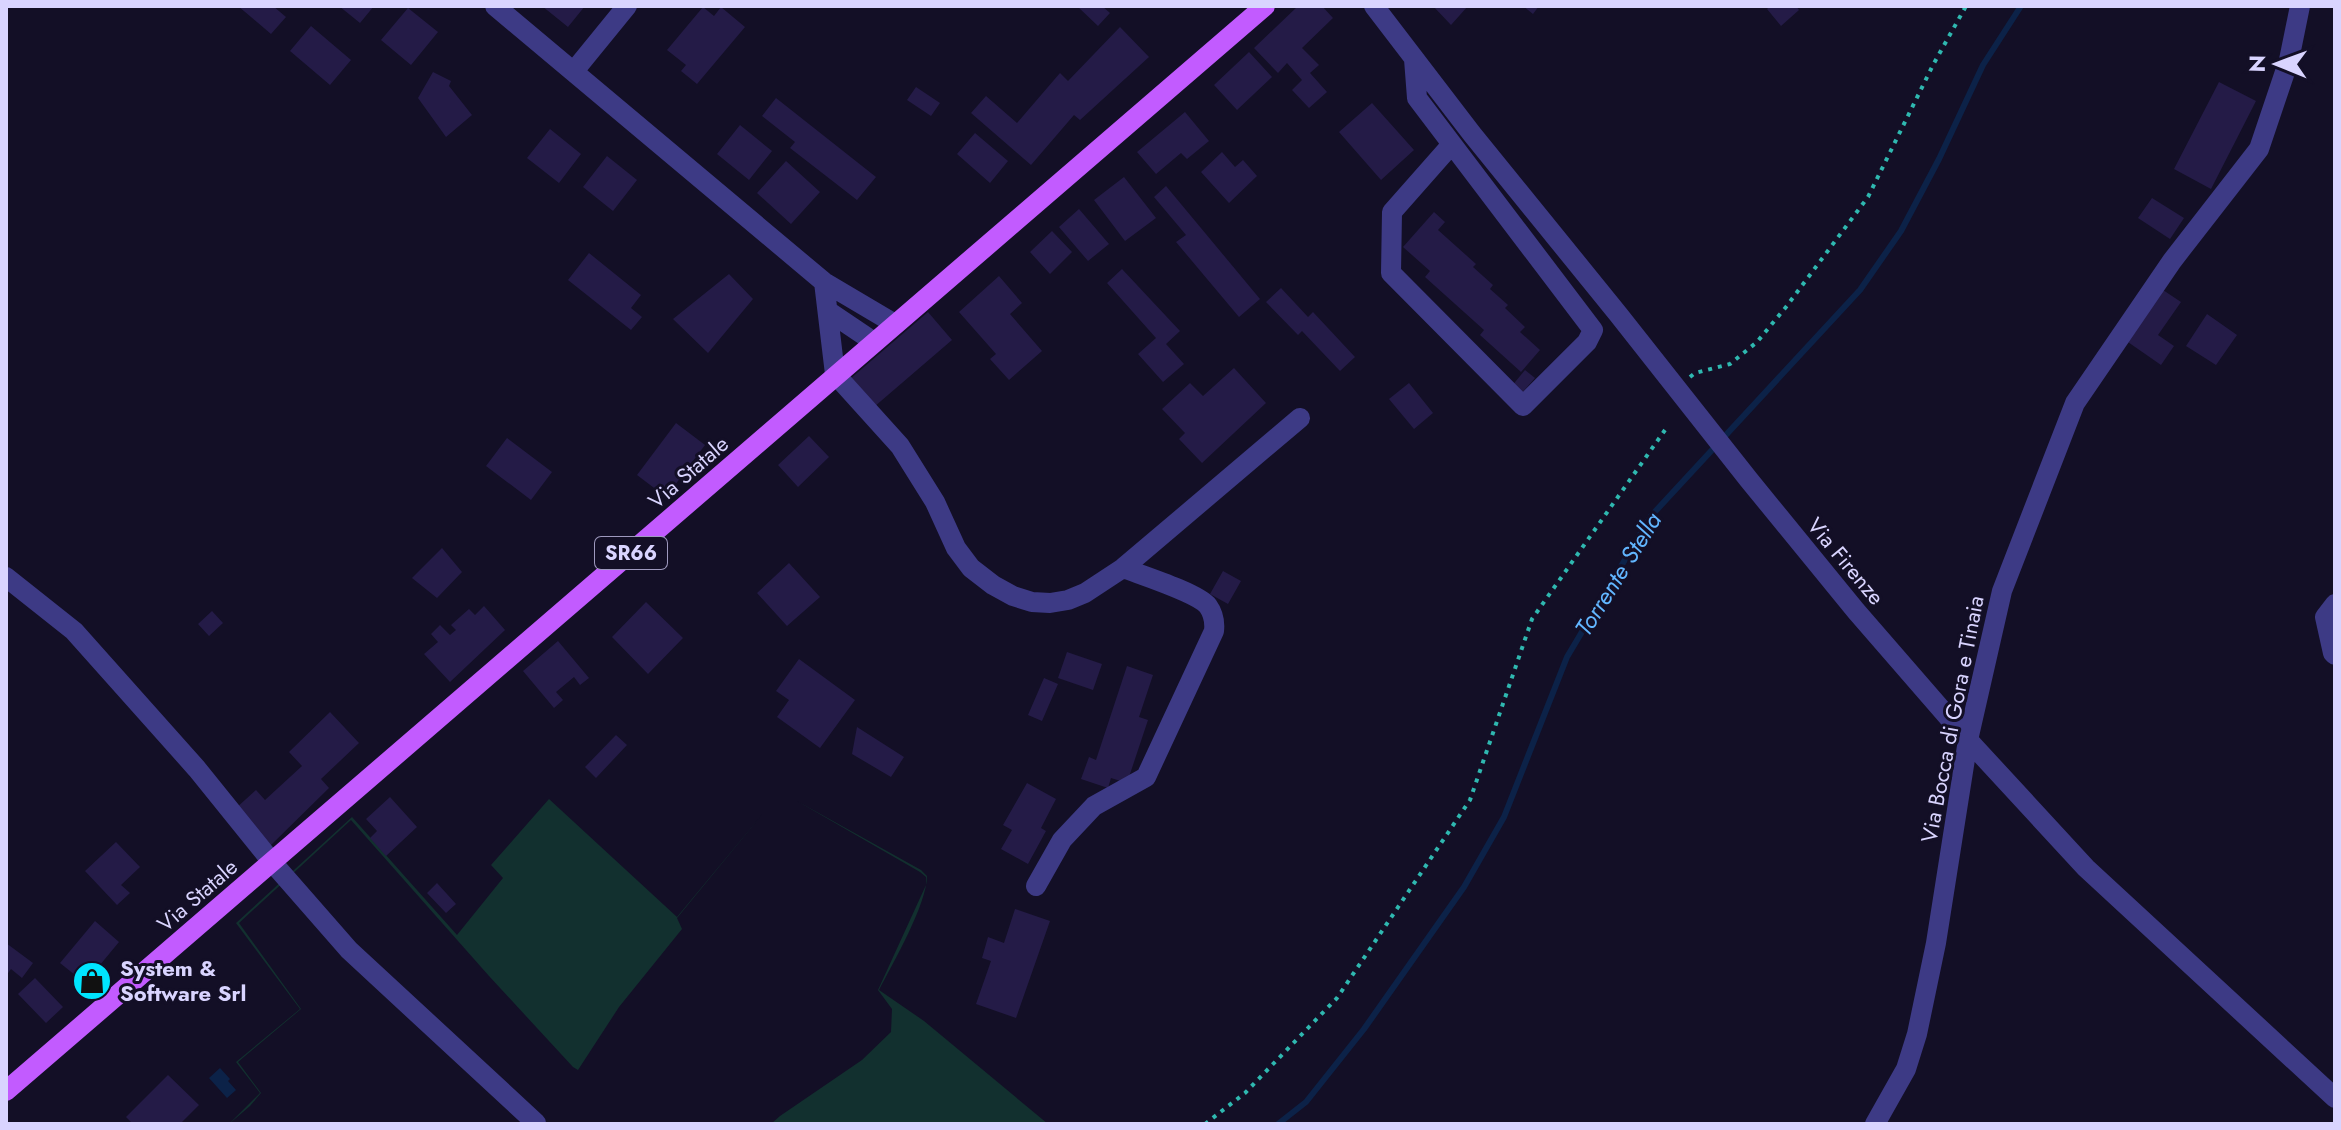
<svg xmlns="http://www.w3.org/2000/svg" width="2341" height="1130" viewBox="0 0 2341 1130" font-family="Jost,sans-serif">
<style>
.green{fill:#12302f}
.water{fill:#0c2248}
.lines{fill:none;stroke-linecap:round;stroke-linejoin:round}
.stream{stroke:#0c2248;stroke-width:6}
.building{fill:#241b47}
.path{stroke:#2fb8b0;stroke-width:4;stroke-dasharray:4 6;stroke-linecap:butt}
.minor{stroke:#3d3a85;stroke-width:20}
.major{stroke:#c25bff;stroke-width:20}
.labels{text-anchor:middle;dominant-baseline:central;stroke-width:6;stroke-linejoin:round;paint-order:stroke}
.shield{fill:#130f26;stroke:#9e99be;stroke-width:2}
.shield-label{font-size:20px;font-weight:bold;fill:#d9d4ff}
.street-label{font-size:22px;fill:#d9d4ff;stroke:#130f26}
.poi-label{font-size:22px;font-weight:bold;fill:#d9d4ff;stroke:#130f26;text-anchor:start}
.water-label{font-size:24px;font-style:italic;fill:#62b6ff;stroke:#130f26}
</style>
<rect width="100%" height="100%" fill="#130f26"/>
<path class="green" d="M781 796 775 799 677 918 682 929 619 1007 578 1070 573 1067 489 976 351 820 239 923 301 1009 238 1062 261 1093 250 1106 229 1124 260 1093 236 1062 300 1009 236 923 352 817 457 935 503 878 491 865 549 799 677 917 775 799 781 796 797 801 921 870 927 876C927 904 893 963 879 990L924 1021 1048 1124H771L780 1116 862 1060 891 1032 892 1009 878 990 926 885V877L920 872 797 801Z"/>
<path class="water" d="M220 1068 230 1079 228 1081 236 1090 227 1098 209 1078Z"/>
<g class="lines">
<path class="stream" d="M1278 1124 1306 1102 1364 1029 1464 887 1504 817 1567 657 1651 516 1860 290 1901 231 1939 159 1983 65 2021 6"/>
</g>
<path class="building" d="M238 6H273L286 17 271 34Z
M339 6H374L360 23Z
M542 6H585L568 27Z
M1077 6H1102L1110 13 1098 26Z
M1298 6H1322L1333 18 1302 48 1319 65 1310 73 1327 92 1309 108 1292 90 1302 80 1287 63 1278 73 1254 48Z
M1433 6H1468L1451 25Z
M1523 6H1539L1533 14Z
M1770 6H1796L1799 10 1781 26 1767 9Z
M703 7 714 16 721 7 745 27 697 84 681 71 686 65 667 50Z
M408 8 438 32 411 65 381 40Z
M311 26 351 60 330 85 290 51Z
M1120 27 1149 57 1080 120 1074 115 1031 165 971 113 986 96 1017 123 1060 73 1068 81Z
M1249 52 1272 77 1237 110 1214 85Z
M433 72 451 81 449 86 472 115 446 137 418 98Z
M2219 82 2256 101 2211 189 2174 169Z
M916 87 940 103 931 116 907 100Z
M776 98 876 177 857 200 790 148 795 142 762 116Z
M1372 103 1414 150 1381 180 1339 132Z
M1185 112 1209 141 1187 159 1181 153 1156 174 1137 152Z
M740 125 772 151 749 180 717 154Z
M550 129 581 154 559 183 527 158Z
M975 133 1008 161 990 183 957 154Z
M1222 152 1235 167 1243 160 1257 176 1229 203 1201 172Z
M607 156 637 180 613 211 583 187Z
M786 161 820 192 791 224 757 193Z
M1124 177 1156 218 1125 241 1094 200Z
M1166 186 1260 299 1239 317 1176 242 1186 235 1154 197Z
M2152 198 2184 218 2170 239 2138 218Z
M1079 209 1109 244 1088 261 1059 227Z
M1434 212 1445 222 1438 230 1476 264 1473 267 1493 285 1490 289 1508 305 1505 308 1525 327 1520 332 1540 350 1521 372 1480 335 1484 330 1425 277 1430 271 1403 247Z
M1052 231 1072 252 1050 274 1030 252Z
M589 253 641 295 631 308 642 317 631 330 568 280Z
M1122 269 1180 331 1166 344 1184 364 1163 382 1138 354 1156 338 1107 283Z
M729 274 753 299 708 353 673 319Z
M999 276 1022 303 1010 314 1042 351 1009 380 990 359 996 354 959 312Z
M1281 288 1308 317 1313 312 1355 357 1340 371 1302 331 1298 335 1266 302Z
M2160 288 2181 302 2158 335 2174 346 2161 365 2125 340Z
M928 312 952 340 874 407 850 379Z
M2207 314 2237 335 2216 365 2186 346Z
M1234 368 1266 403 1202 463 1179 439 1185 433 1162 409 1190 383 1203 396Z
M1525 370 1535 378 1520 395 1511 387Z
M1409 383 1433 413 1414 429 1389 399Z
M676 423 705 445 666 497 637 475Z
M809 436 829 457 798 487 778 465Z
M507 438 552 472 531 500 486 466Z
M442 548 462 572 437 598 412 578Z
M789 563 820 597 787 626 757 593Z
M1223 571 1241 581 1228 604 1210 594Z
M646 602 683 638 648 674 612 637Z
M484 606 505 630 450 682 424 654 438 642 431 634 440 625 450 635 456 630 451 625 469 609 475 615Z
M212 611 223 623 209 636 198 624Z
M558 641 589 678 580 685 574 677 556 692 563 700 554 708 523 671Z
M1067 652 1102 664 1093 690 1058 678Z
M799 659 855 700 820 748 777 717 789 700 776 691Z
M1127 666 1153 675 1139 717 1148 720 1127 783 1111 778 1108 788 1081 779 1089 757 1096 760Z
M1044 678 1058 684 1042 721 1028 715Z
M330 712 359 743 321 779 329 788 270 846 235 809 256 790 265 800 302 766 289 752Z
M857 727 904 757 891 777 852 754Z
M616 735 627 745 596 778 585 767Z
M1027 783 1056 799 1041 828 1046 831 1028 864 1001 849 1012 830 1003 825Z
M390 797 417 827 386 856 370 838 377 831 366 819Z
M116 842 140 867 121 885 130 893 117 905 85 871Z
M437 883 456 904 446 913 427 893Z
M1015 909 1050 921 1016 1018 976 1004 991 961 982 958 988 937 1004 943Z
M95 921 119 942 85 983 60 963Z
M6 943 33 963 22 978 11 969 6 976Z
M35 978 63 1007 46 1023 18 994Z
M168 1075 199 1105 180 1124H133L126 1117Z"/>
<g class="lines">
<path class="path" d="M1690 377 1695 373 1730 364 1757 342 1786 307 1868 197 1933 65 1966 6
M1205 1124 1245 1093 1337 998 1470 800 1532 619 1665 430"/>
<path class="minor" d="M495 6 824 282 895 324
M1374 6 1472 134 1618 314 1749 480 1856 611 1968 740 2086 868 2335 1098
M1414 59 1417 98 1593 330 1587 342 1523 406 1391 273 1392 212 1452 144
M574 71 627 6
M824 282 835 374 900 446 935 502 956 548 971 568 993 585 1013 596 1032 602 1050 603 1068 600 1085 593 1123 568 1300 418
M828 311 874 342
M6 577 74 631 197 769 272 862 349 950 536 1123
M2335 604 2325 617 2333 653 2335 655
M1036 886 1062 840 1094 806 1146 777 1214 631C1215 622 1213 613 1208 606 1198 593 1141 575 1123 568
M1875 1124 1906 1069 1917 1034 1936 943 1968 740 2002 591 2075 403 2172 261 2259 149 2289 60 2300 6"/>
<path class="major" d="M6 1091 1265 6"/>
</g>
<defs>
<g id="shop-disc" transform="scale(2)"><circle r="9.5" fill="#00e5ff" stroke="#130f26"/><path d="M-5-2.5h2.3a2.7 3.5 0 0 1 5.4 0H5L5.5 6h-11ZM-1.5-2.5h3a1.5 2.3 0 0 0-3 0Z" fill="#111"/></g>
</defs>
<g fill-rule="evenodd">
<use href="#shop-disc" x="92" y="981"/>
</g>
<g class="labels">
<rect class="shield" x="595" y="537" width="72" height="32" rx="6"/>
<g class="shield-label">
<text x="631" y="553">SR66</text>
</g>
<g class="street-label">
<text transform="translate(688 472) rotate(-41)">Via Statale</text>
<text transform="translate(1846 561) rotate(50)">Via Firenze</text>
<text transform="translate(1952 719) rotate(-79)">Via Bocca di Gora e Tinaia</text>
<text transform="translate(197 895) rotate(-41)">Via Statale</text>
</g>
<g class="poi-label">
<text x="120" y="968">System &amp;<tspan x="120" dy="25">Software Srl</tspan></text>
</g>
<g class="water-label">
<text transform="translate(1618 574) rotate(-58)">Torrente Stella</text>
</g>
</g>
<rect width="2341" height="1130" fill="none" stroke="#d9d4ff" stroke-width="16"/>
<g transform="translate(2277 64) rotate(271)" stroke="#130f26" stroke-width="6" paint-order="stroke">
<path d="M0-6L14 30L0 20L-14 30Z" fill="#d9d4ff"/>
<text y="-12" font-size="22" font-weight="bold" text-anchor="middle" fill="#d9d4ff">N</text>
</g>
</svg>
